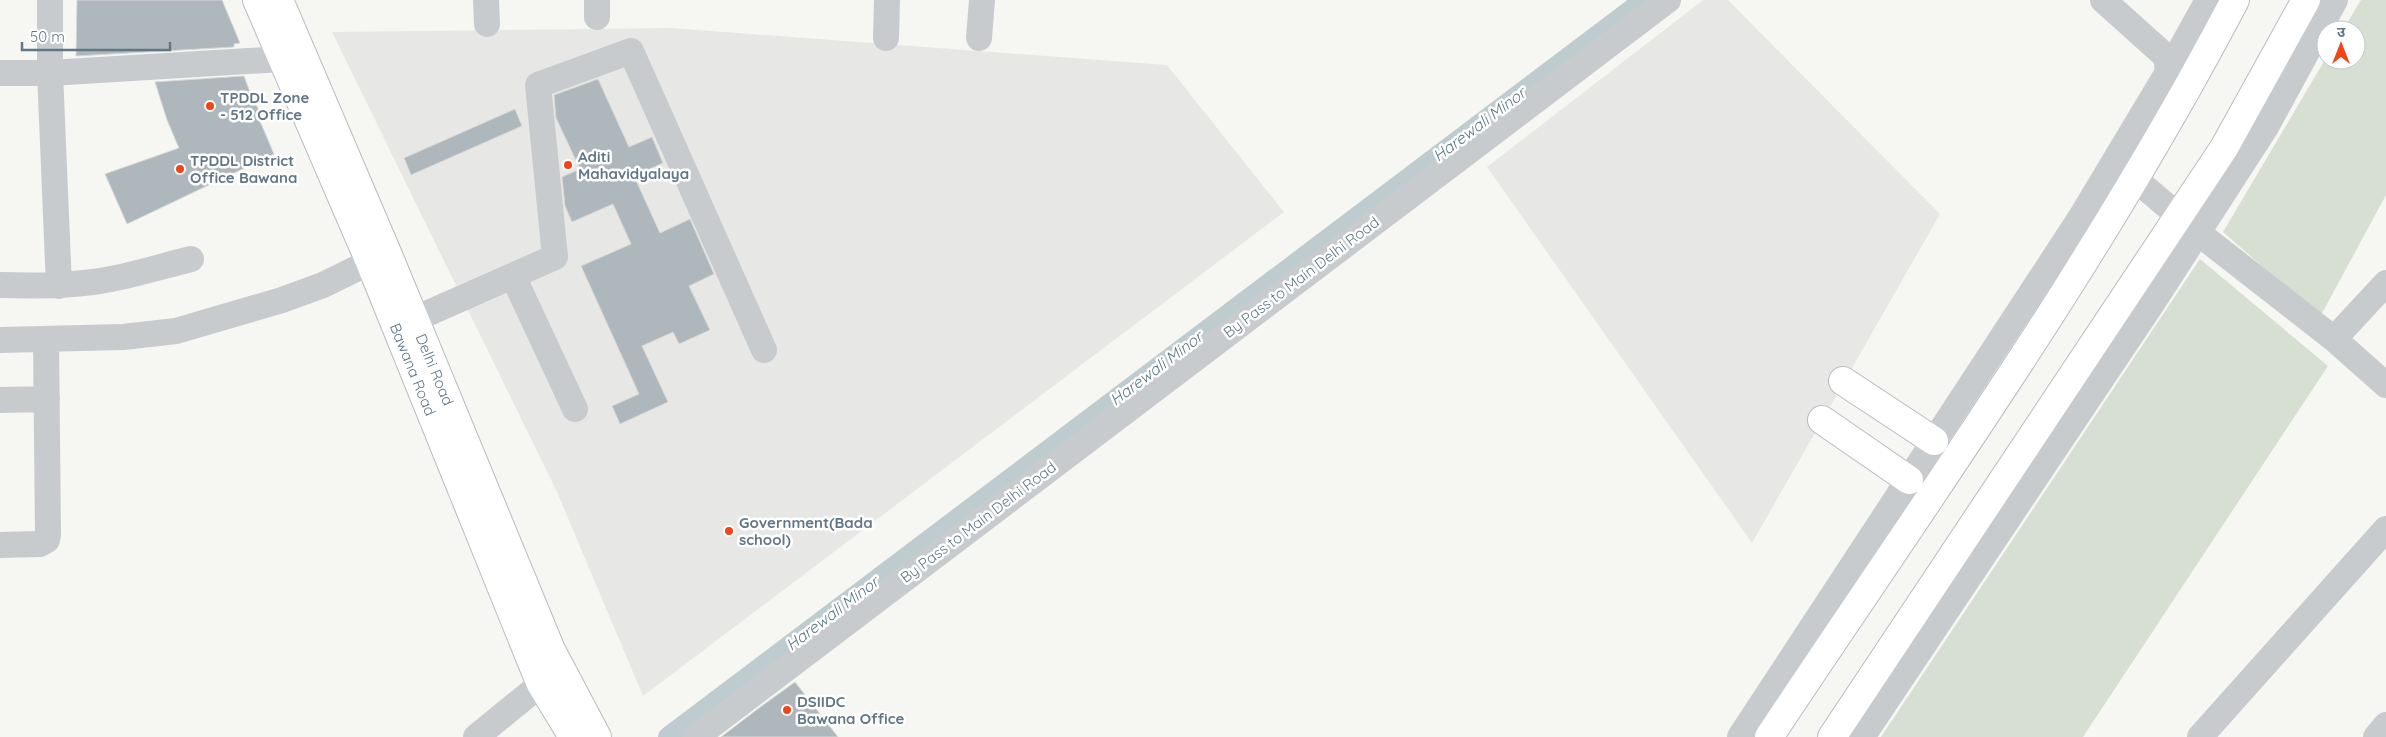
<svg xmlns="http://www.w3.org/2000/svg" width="2386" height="737" viewBox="0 0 2386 737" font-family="Quicksand,'Noto Sans Devanagari',sans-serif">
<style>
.built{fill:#e7e8e6}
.green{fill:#d7dfd3}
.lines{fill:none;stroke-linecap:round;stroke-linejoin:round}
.canal{stroke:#becbcf;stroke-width:20}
.building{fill:#aeb7bc;stroke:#d8d8d5}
.major-casing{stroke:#b8bcc0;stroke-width:30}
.minor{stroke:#c8cbce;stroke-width:26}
.major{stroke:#fff;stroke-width:28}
.poi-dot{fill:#f24517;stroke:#fff;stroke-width:2}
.labels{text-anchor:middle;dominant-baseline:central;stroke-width:5;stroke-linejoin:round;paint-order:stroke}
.poi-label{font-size:15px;font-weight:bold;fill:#627786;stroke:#fff;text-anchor:start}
.street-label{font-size:15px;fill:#627786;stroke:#fff}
.water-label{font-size:16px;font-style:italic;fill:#5e7a83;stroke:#fff}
</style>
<rect width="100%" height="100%" fill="#f6f6f2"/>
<path class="built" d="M1703 0H1728L1940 214 1752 543 1487 167Z
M671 28 1167 65 1284 212 643 696 557 492 332 32Z"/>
<path class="green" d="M2361 0H2386V195L2320 317 2223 232 2326 58 2356 60V30H2343Z
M2200 259 2328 366 2083 737H1881Z"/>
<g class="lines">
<path class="canal" d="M668 737 1644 0"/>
</g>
<path class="building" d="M77 0H222L240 43 234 44V47L76 56Z
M244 76 252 98 263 117 259 119 274 154 127 224 105 174 179 148 167 120 155 82Z
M598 79 629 147 652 137 663 163 634 176 660 233 690 219 714 274 689 286 710 330 679 344 673 332 642 346 668 402 620 424 612 406 639 394 581 266 631 244 613 204 572 222 565 206 562 177 580 169 556 118 554 95Z
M515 109 522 126 411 175 404 158Z
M795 682 838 737H721L759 708Z"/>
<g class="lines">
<g class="major-casing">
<g id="major">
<path id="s1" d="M257 0 370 262 531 660 541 684 573 737"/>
<path id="s2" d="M279 0 388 255 551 650 597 737"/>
<path d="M1843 381 1934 441"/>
<path d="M1822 420 1909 480"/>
<path d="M1769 737C1930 495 2100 258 2235 0"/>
<path d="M1832 737 2224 148 2306 0"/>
</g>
</g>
<path class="minor" d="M50 0V73L59 286
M486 0 487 24
M597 0V17
M2103 0 2162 53 2166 56 2168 72
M886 38 887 0
M979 38 982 0
M0 73H50L282 59 301 52
M2119 165 2197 232 2334 339 2386 385
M513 276 575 409
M0 285C31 286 62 286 93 282 126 278 158 267 191 259
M415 319 555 257 538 85 631 51 764 350
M2334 339 2386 283
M0 340 123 337 176 331 282 300 323 285 370 262
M0 400 47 399
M0 545 40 544 47 540 48 535 46 339
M476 737 541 684
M696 737 1668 0
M1740 737 2081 217 2168 72 2208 0
M1862 737 2153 302 2266 127 2335 0
M2200 737 2386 529
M2376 737 2386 725"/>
<use href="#major" class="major"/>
</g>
<g class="poi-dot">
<circle cx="210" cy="106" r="5"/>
<circle cx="568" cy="165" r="5"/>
<circle cx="180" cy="169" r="5"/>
<circle cx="729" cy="531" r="5"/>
<circle cx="787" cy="710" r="5"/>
</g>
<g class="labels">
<g class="poi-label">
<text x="220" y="97">TPDDL Zone<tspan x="220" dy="17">- 512 Office</tspan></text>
<text x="578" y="156">Aditi<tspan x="578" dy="17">Mahavidyalaya</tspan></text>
<text x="190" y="160">TPDDL District<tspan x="190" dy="17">Office Bawana</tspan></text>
<text x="739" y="522">Government(Bada<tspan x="739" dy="17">school)</tspan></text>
<text x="797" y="701">DSIIDC<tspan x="797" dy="17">Bawana Office</tspan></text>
</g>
<g class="street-label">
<text transform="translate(1301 277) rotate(-37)">By Pass to Main Delhi Road</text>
<text stroke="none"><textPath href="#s1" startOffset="401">Bawana Road</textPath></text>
<text stroke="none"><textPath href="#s2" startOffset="401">Delhi Road</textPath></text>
<text transform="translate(978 522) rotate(-37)">By Pass to Main Delhi Road</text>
</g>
<g class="water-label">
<text transform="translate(1479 124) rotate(-37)">Harewali Minor</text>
<text transform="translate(1156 368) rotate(-37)">Harewali Minor</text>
<text transform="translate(832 613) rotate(-37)">Harewali Minor</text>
</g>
</g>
<g transform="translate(2341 45)"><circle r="24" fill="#ffffff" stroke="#c0c9cf"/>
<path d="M0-4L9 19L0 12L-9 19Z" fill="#f24517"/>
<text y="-8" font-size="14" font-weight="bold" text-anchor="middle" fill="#627786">उ</text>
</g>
<path d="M22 42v8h148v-8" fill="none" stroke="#627786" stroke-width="2.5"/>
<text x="30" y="42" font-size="15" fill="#627786" stroke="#ffffff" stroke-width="4" paint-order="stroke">50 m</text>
</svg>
